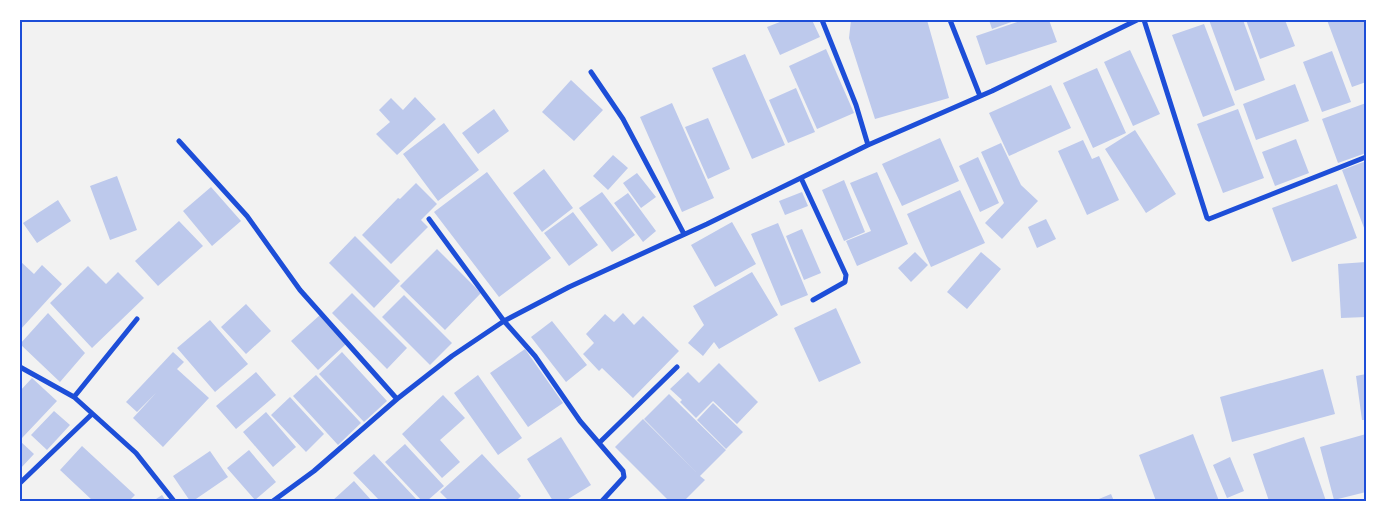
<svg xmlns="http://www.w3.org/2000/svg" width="1386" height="521" viewBox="0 0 1386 521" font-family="'Archivo Narrow',sans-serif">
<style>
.building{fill:#bdc9ec}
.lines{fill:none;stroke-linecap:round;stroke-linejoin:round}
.minor{stroke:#1d4ed8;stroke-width:5}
.neatline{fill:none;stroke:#1d4ed8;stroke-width:2}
</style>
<rect width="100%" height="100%" fill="#f2f2f2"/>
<path class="building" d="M785 20H812L820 37 780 55 767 27Z
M851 20H927L949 98 875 119 849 38Z
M989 20H1017L992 29Z
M1023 20H1049L1057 42 986 65 976 36Z
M1209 20H1243L1265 80 1235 91Z
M1246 20H1285L1295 46 1260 59Z
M1327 20H1366V82L1352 87Z
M1204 24 1235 105 1203 117 1172 35Z
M826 49 854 113 817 129 789 66Z
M1130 50 1160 114 1133 126 1104 62Z
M1332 51 1351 102 1322 112 1303 62Z
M745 54 785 145 752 159 712 68Z
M1097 68 1126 133 1093 148 1063 83Z
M571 80 603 110 574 141 542 112Z
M1295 84 1309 121 1256 140 1243 104Z
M1051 85 1071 128 1009 156 989 113Z
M796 88 815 132 788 143 769 100Z
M415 97 436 119 397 155 376 134 390 122 379 110 391 98 403 110Z
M672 103 714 198 682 212 640 117Z
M1366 103V153L1338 163 1322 119Z
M494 109 509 131 478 154 462 133Z
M1238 109 1264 178 1223 193 1197 124Z
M708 118 730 169 708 179 685 127Z
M444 123 479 170 438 201 403 154Z
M1135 130 1176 194 1146 213 1105 149Z
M940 138 959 181 902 206 882 164Z
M1296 139 1309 173 1275 186 1262 152Z
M1083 140 1092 159 1099 156 1119 200 1087 215 1058 151Z
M1001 143 1021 185 1038 201 1002 239 985 223 1004 203 981 152Z
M613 155 628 168 608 190 593 176Z
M978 157 999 203 980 212 959 166Z
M1366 161V233L1342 170Z
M544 169 573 208 542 232 513 193Z
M487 172 551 258 499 297 434 212Z
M877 172 908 244 857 266 846 241 871 231 850 183Z
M637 173 656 197 641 208 623 183Z
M117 176 137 230 110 240 90 186Z
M844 180 865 232 844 241 822 190Z
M416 183 437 204 421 220 428 227 391 264 362 235 398 198 400 199Z
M1337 184 1357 238 1292 262 1272 208Z
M211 187 241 221 212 246 183 211Z
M960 190 985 243 931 267 907 214Z
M602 192 635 235 612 252 579 208Z
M802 192 808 206 785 215 779 201Z
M628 193 656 231 643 242 614 203Z
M58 200 71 221 37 243 23 223Z
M573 212 598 245 569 266 544 233Z
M1046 219 1056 239 1037 248 1028 227Z
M179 221 203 246 158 286 135 261Z
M732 222 756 264 715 287 691 245Z
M778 223 808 295 781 306 751 234Z
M802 229 821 273 804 280 786 236Z
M355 236 400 281 374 308 329 263Z
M437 249 481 293 445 330 400 286Z
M915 252 928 265 911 282 898 268Z
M981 252 1001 269 967 309 947 292Z
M20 261 34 274 42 265 62 284 20 330Z
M1366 262V317L1341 318 1338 264Z
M88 266 106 284 118 272 144 298 92 348 50 303Z
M752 272 778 315 719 349 714 342 703 356 688 343 704 325 693 306Z
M352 293 407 348 387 369 332 313Z
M404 295 452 343 430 365 382 317Z
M246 304 271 331 246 354 221 327Z
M836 308 861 363 819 382 794 328Z
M48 313 85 353 60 382 20 344Z
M623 313 634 325 643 316 679 351 633 398 602 368 599 371 583 354 594 343 586 334 605 314 614 322Z
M320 315 346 344 318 370 291 341Z
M210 320 248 364 215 392 177 348Z
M552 321 587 365 566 382 531 337Z
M525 349 563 403 528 427 490 373Z
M173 352 184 362 177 369 209 398 163 447 133 418 156 393 137 412 126 402Z
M342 352 387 401 364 422 319 374Z
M719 363 758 402 737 424 713 401 696 418 680 402 682 400 670 389 688 372 699 383Z
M1323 369 1335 414 1232 442 1220 397Z
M256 372 276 395 236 429 216 406Z
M1366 374V420H1362L1356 376Z
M316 375 361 423 338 445 293 396Z
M478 375 522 438 498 455 454 393Z
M32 378 57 401 22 438 20 436V391Z
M669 394 726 450 700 476 705 480 684 501H669L615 447 643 419 697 473 644 419Z
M443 395 465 418 440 440 460 462 442 478 402 434Z
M290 397 324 434 306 452 271 415Z
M713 403 743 432 726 449 697 420Z
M54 411 70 425 47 450 31 435Z
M266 412 296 447 273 467 243 432Z
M1193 434 1219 501H1156L1139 455Z
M1366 434V492L1334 500 1320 447Z
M561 437 591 485 565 501H553L527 459Z
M1304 437 1326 501H1269L1253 454Z
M20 441 34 454 20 469Z
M405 444 444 486 427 501H422L385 462Z
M82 446 135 495 129 501H93L60 470Z
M249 450 276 482 255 500 227 468Z
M210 451 228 477 193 501H190L173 476Z
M374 454 418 501H380L353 473Z
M482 454 521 496 516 501H449L440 492Z
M1230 457 1244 491 1227 498 1213 465Z
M354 481 372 501H332Z
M1111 494 1114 501H1094Z
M162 495 166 501H153Z"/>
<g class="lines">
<path class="minor" d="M822 20 856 105 868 145
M950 20 980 96
M1144 20 1207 218 1209 219 1366 157
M591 72 623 119 684 234
M179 141 247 216 300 290 397 399
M801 178 846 275 845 282 813 300
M429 219 504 321 535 356 580 421 623 471 624 477 602 501
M20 367 74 397 136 453 174 501
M74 397 137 319
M599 443 677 367
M20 483 92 414
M273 501 314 471 397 399 452 356 504 321 569 287 707 224 868 145 992 91 1137 20"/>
</g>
<rect width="1386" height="521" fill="none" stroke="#ffffff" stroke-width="42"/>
<rect x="21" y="21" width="1344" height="479" class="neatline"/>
</svg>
